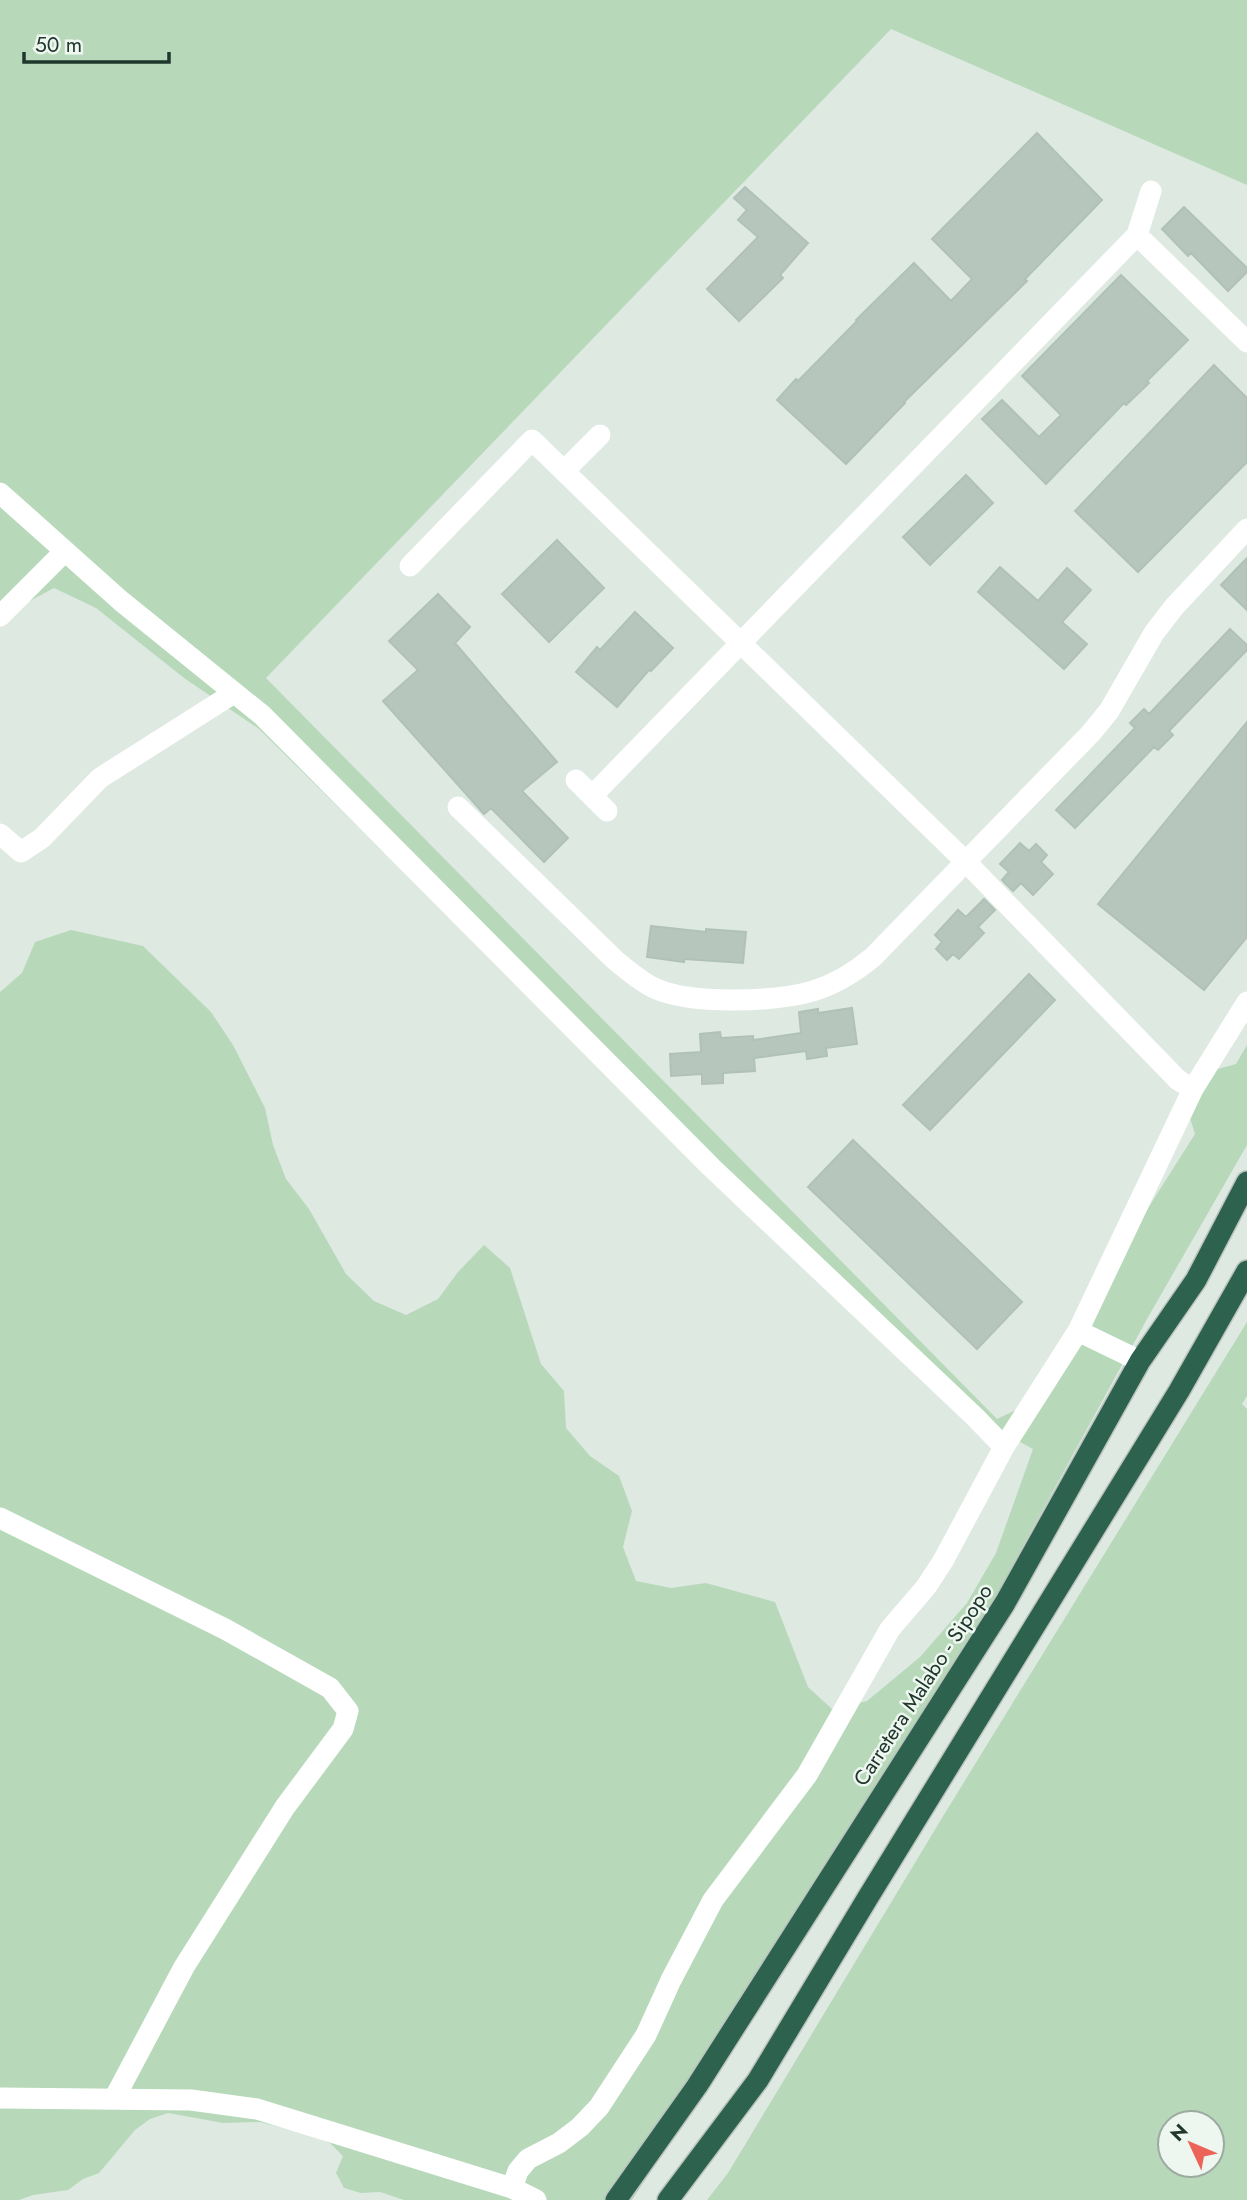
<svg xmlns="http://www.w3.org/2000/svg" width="1247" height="2200" viewBox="0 0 1247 2200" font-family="Jost,sans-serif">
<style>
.green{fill:#b7d9ba;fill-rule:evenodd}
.building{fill:#b6c6bd;stroke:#b0c2b8;stroke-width:2}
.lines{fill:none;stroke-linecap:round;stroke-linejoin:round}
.highway-casing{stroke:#bcc3c0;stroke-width:24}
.minor{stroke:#fff;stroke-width:21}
.highway{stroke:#2d624e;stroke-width:21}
.labels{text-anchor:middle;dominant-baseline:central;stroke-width:5;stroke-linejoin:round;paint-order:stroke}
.street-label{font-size:21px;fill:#20372d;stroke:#eef6f0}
</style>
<rect width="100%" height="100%" fill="#dee9e2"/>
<path class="green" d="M0 0H1247V185L891 29 266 678 997 1419 1022 1407 1195 1134 1178 1080 1236 1064 1247 1045V1145L1147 1319 992 1603 1007 1604 776 1982 632 2200H404L380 2192 361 2193 344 2188 336 2173 343 2156 330 2143 312 2135 260 2122 223 2123 168 2113 150 2119 135 2130 99 2173 83 2179 68 2190 33 2195 19 2200H0V992L22 973 35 942 71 930 143 946 211 1012 233 1045 265 1108 273 1145 286 1179 309 1209 346 1274 374 1301 406 1315 438 1299 458 1272 484 1245 510 1268 541 1364 564 1391 566 1428 590 1456 619 1476 632 1511 623 1547 636 1581 671 1588 706 1583 775 1602 808 1687 832 1709 867 1701 920 1657 967 1603 996 1553 1033 1449 953 1406 774 1237 259 729 184 678 96 608 54 588 0 617Z
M1247 1322V1396L1242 1404 1247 1409V2200H707L728 2173 945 1813ZM1170 2123H1212V2165H1170Z"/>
<path class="building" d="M1037 133 1102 200 1025 279 1027 281 904 402 905 403 846 464 777 400 796 379 798 381 857 321 856 320 914 263 951 301 972 279 932 239Z
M745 187 808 243 780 275 783 278 739 321 707 289 758 237 738 220 747 210 734 198Z
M1184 207 1247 268V272L1228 291 1191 253 1188 256 1162 229Z
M1121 275 1188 340 1147 381 1149 383 1126 405 1124 403 1046 484 982 419 1002 400 1039 437 1061 415 1022 376Z
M1214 365 1247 398V462L1138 572 1075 511Z
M966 475 993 503 930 565 903 537Z
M557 540 604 588 549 642 502 594Z
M1247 558V610L1221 585Z
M1000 567 1038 601 1067 568 1091 590 1062 622 1087 644 1064 669 978 592Z
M438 594 470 627 455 643 557 762 522 791 568 838 544 862 491 808 484 814 383 701 418 670 389 641Z
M635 612 673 648 651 671 649 670 617 707 576 672 597 647 600 650Z
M1230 629 1247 645V650L1169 731 1173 735 1158 750 1154 747 1075 828 1056 810 1135 728 1130 723 1144 709 1149 714Z
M1247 722V937L1204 990 1098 904Z
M1020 843 1029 851 1036 844 1047 855 1041 862 1053 874 1033 895 1021 883 1013 891 1002 880 1009 872 1000 864Z
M984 899 995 910 978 927 984 933 959 959 953 954 947 960 936 949 942 942 935 935 958 910 966 917Z
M651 926 706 932V929L746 932 743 963 684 959V962L647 957Z
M1029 974 1055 1000 930 1130 903 1105Z
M852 1008 857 1044 826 1048 827 1056 807 1059 806 1051 754 1058 755 1071 723 1073V1083L702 1084V1074L671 1076 670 1054 701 1052 700 1034 720 1032 721 1038 753 1036V1040L801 1033 799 1012 818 1009V1013Z
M853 1140 1022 1302 977 1349 808 1187Z"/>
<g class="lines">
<g class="highway-casing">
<path id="highway" d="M616 2200 697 2086 1005 1603 1140 1361 1196 1280 1247 1182
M668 2200 758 2080 867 1899 1179 1391 1247 1271"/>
</g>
<path class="minor" d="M1137 235 1247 342
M564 471 600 435
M0 493 121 601 262 715 711 1167 975 1417 1004 1447
M410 566 532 440 966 862 1178 1080 1193 1089
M0 616 65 551
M576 780 607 811
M592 796 1137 235 1151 191
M458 807 615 960C627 970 640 981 654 988 691 1005 775 1002 813 991 836 984 855 972 873 957L1091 733 1109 711 1154 633 1174 607 1247 529
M0 834 21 852 42 838 100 778 234 693
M1078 1331 1140 1361
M0 1518 225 1629 330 1688 348 1711 343 1729 285 1807 184 1967 114 2099
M0 2098 191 2100 257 2109 512 2188
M536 2200 512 2188 518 2171 528 2159 559 2143 580 2127 599 2107 646 2035 671 1980 713 1900 807 1775 890 1629 926 1587 943 1561 1004 1447 1078 1331 1193 1089 1247 1002"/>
<use href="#highway" class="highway"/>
</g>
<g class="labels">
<g class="street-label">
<text transform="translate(923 1685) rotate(-57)">Carretera Malabo - Sipopo</text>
</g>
</g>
<g transform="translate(1191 2144) rotate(314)"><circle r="33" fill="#eef6f0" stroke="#9caaa2" stroke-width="2"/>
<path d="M0-5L12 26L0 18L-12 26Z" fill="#ec6458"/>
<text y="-10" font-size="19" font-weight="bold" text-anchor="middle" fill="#20372d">N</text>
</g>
<path d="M24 52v10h145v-10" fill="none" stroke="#20372d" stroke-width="3.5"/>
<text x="35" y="52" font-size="21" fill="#20372d" stroke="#eef6f0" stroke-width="5" paint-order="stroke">50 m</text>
</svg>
